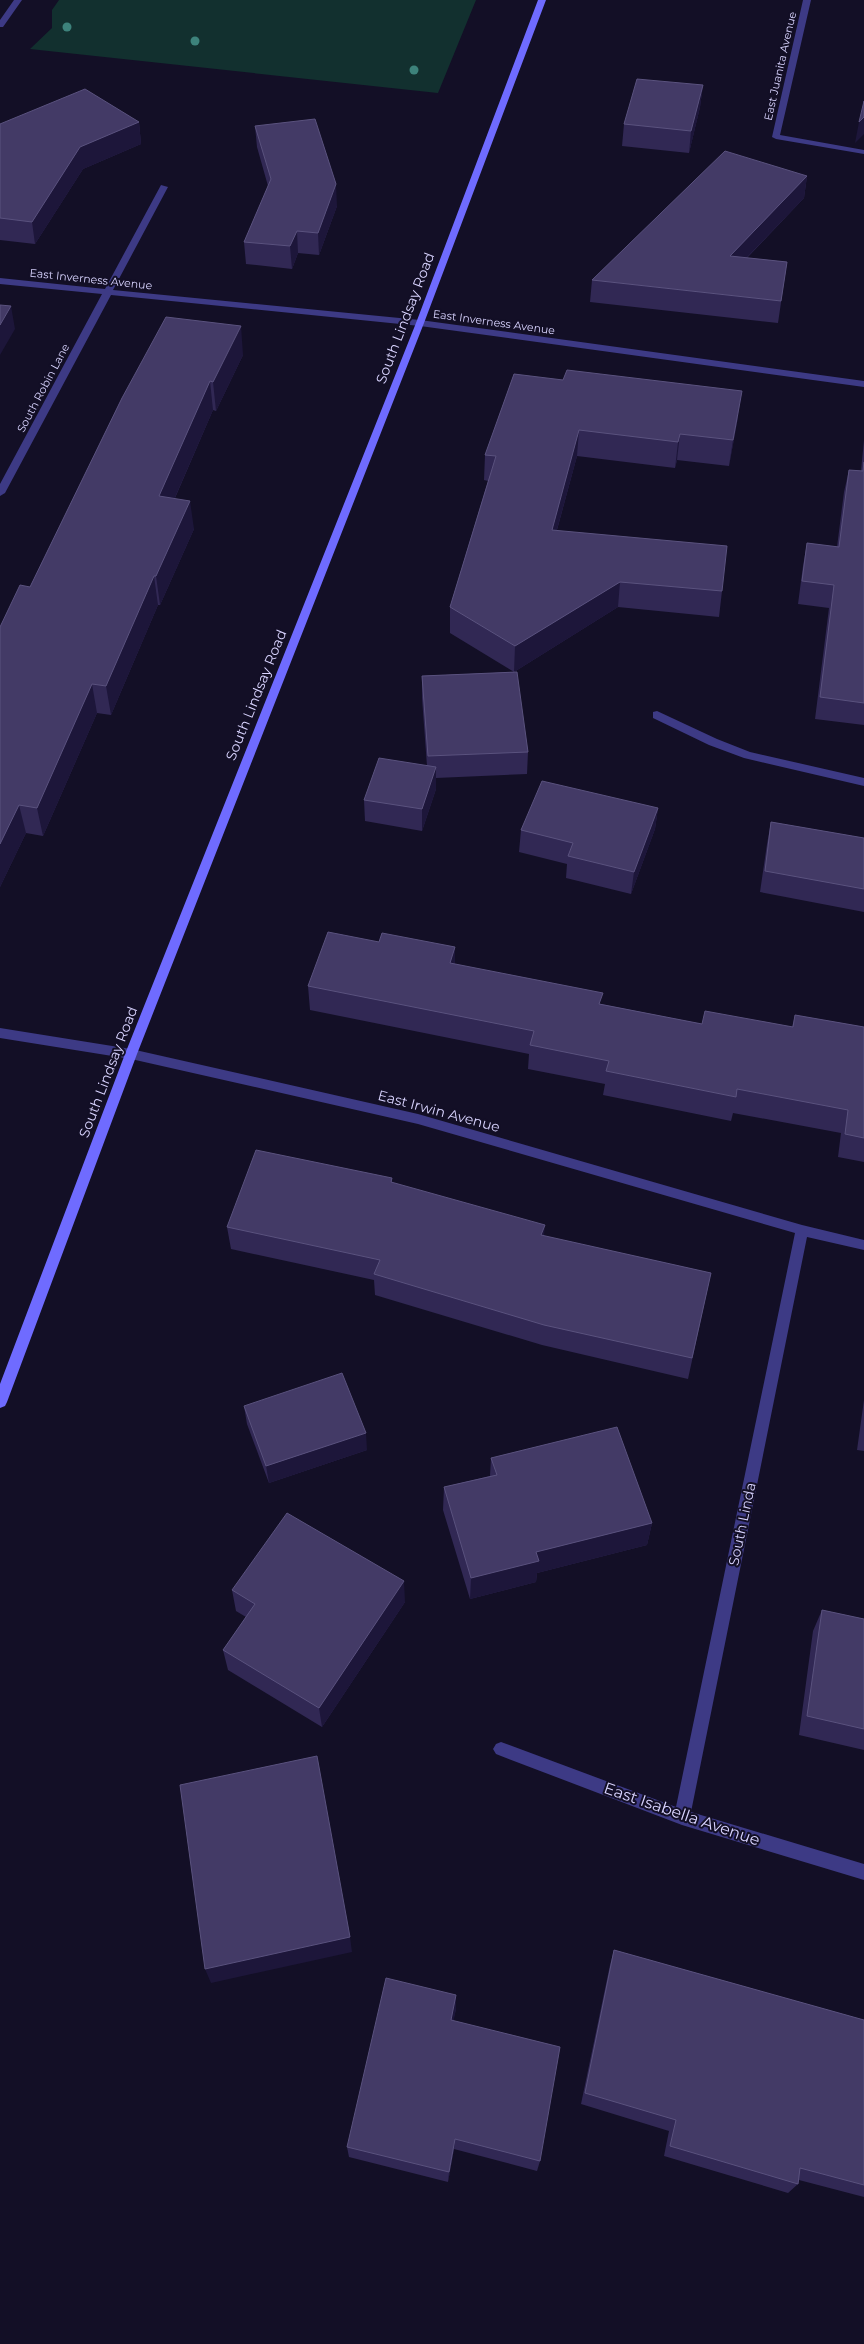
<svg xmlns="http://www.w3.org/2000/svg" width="864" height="2344" viewBox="0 0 864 2344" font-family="Montserrat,sans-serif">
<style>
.green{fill:#12302f}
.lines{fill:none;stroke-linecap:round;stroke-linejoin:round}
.street{fill:#3d3a85;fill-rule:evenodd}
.secondary{fill:#6f6bff;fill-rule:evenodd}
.tree{fill:#3d827b}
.wall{fill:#312854}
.shaded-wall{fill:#1d163a}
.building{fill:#433a66;stroke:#5a527e}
.labels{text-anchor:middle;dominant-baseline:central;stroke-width:4;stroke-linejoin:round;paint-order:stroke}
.far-street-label{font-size:11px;fill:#d9d4ff;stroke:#130f26}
.street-label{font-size:14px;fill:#d9d4ff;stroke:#130f26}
.near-street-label{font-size:16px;fill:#d9d4ff;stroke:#130f26}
</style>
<rect width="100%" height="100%" fill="#130f26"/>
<path class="green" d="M59 0H476L438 93 30 49 52 28V10Z"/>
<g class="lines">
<path class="street" d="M14 0H22L3 27H0V20Z
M803 0H811L780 135 864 150V154L776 139 772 137Z
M161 185 168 187 113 290 420 320 864 381V387L420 326 111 295 5 493 0 496V484L102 294 0 284V278L105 289Z
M657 711 717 739 750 752 864 778V786L744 758 709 745 653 718V712Z
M0 1028 131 1049 418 1114 802 1225 864 1240V1250L807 1237 691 1812 864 1864V1880L682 1825 501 1756 496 1754 493 1749 496 1744 501 1742 676 1807 795 1233 418 1124 131 1059 0 1038Z"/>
<path class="secondary" d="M538 0H546L424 323 137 1054 7 1402 5 1406 0 1408V1384L125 1054 416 323Z"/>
</g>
<g class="tree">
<circle cx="67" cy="27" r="4.5"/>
<circle cx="195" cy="41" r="4.5"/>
<circle cx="414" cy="70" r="4.5"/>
</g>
<path class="wall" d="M703 85 700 107 689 153 622 146 624 124Z
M139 122 141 144 83 169 35 244 0 240V124Z
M255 126 337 206 319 255 298 253 292 269 246 264 244 242 268 186 257 147Z
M807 176 804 198 747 258 787 262 778 323 590 302 592 280Z
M243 355 216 411 213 410 175 498 194 529 160 605H158L111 715 97 713 43 836 26 833 0 887V627L30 587 122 398Z
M514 374 738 417 729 466 677 460 675 468 577 456 557 530 722 591 719 617 618 607 514 672 528 752 527 774 436 778V789L422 831 365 821 364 800 427 766 422 698V676L514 672 450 633V607L488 481 484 480 485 455Z
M864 440V725L815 719 829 608 798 604 803 566 807 543 837 547 844 492 849 470 861 471Z
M658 808 655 829 631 894 566 878 567 864 519 852 521 830Z
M771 822 864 838V912L760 892 767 844Z
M379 942 455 947V964L601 1004 702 1024 792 1027 795 1015 864 1027V1162L838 1157 841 1133 733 1113 731 1121 603 1095 605 1084 528 1069 529 1054 310 1010 308 986Z
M392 1178V1183L544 1236 711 1273 688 1379 542 1345 375 1295 374 1280 231 1249 227 1227Z
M864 1400V1451L857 1450Z
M244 1406 367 1450 269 1483 247 1424Z
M491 1458 652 1523 647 1545 537 1573 536 1582 470 1599 443 1510 444 1487 490 1476Z
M232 1590 405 1602 322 1727 228 1670 223 1650 246 1617 236 1611Z
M822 1610 864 1619V1750L799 1735 813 1631Z
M614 1950 864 2020V2197L799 2180 798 2184 788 2193 664 2156 669 2131 581 2104 610 1965Z
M456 1995V2009L453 2021 540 2161 537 2171 454 2149 448 2182 349 2157 347 2147Z"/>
<path class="shaded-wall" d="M703 85 700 107 689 153 691 131Z
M864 117V134L855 143 859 122Z
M139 122 141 144 83 169 35 244 32 222 80 147Z
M807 176 804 198 727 278 730 256Z
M336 184 337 206 319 255 318 233Z
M297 231 298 253 292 269 290 246Z
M11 306 15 329 0 355V325Z
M241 326 243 355 216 411 213 382Z
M210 381 213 410 163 525 159 496Z
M742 391 738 417 729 466 733 440Z
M579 430 577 456 550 555 552 530Z
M680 434 677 460 675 468 678 442Z
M190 501 194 529 160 605 156 576Z
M154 576 158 605 111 715 106 686Z
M620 582 618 607 514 672 515 646Z
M92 684 97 713 43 836 37 808Z
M436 767V789L422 831V809Z
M19 805 26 833 0 887V844Z
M658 808 655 829 631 894 634 872Z
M455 947V972L450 963Z
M545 1225 543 1247 541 1235Z
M366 1433 367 1450 269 1483 266 1466Z
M652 1523 647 1545 537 1573 536 1582 470 1599 471 1578 536 1552Z
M404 1581 405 1602 322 1727 319 1708Z
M350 1937 352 1952 211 1983 205 1969Z
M456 1995V2009L451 2033V2020Z
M455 2139 454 2149 448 2182 449 2172Z"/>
<path class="building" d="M637 79 703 85 691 131 624 124Z
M85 89 139 122 80 147 32 222 0 218V124Z
M864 101V117L859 122Z
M315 119 336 184 318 233 297 231 290 246 244 242 271 179 255 126Z
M725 151 807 176 730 256 787 262 781 301 592 280Z
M0 305 11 306 0 325Z
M166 317 241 326 213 382 210 381 159 496 190 501 156 576H154L106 686 92 684 37 808 19 805 0 844V627L20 585 30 587 122 398Z
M567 370 742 391 733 440 680 434 678 442 579 430 552 530 727 546 722 591 620 582 515 646 450 607 496 456 485 455 514 374 563 380Z
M864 462V703L820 697 834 585 802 581 807 543 839 547 849 470 863 471Z
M517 672 528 752 428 756 422 676Z
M379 758 436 767 422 809 364 800Z
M542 781 658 808 634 872 568 856 573 843 521 830Z
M771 822 864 838V889L765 871Z
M328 932 379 942 382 933 455 947 450 963 603 993 599 1004 702 1024 705 1011 793 1027 795 1015 864 1027V1138L845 1134 848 1110 737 1089 736 1097 606 1071 609 1061 530 1045 534 1031 308 986Z
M256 1150 392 1178 391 1182 545 1225 541 1235 711 1273 692 1358 544 1325 374 1274 380 1260 227 1227Z
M342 1373 366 1433 266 1466 244 1406Z
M617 1427 652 1523 536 1552 539 1561 471 1578 444 1487 497 1475 491 1458Z
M287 1513 404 1581 319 1708 223 1650 255 1604 232 1590Z
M822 1610 864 1619V1729L807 1716Z
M317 1756 350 1937 205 1969 180 1785Z
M614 1950 864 2020V2185L800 2168 798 2184 670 2146 676 2120 585 2093Z
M386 1978 456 1995 451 2020 560 2047 540 2161 455 2139 449 2172 347 2147Z"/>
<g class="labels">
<g class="far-street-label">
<text transform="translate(780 66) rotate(-77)">East Juanita Avenue</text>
<text transform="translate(91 279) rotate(6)">East Inverness Avenue</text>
<text transform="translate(494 322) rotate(8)">East Inverness Avenue</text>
<text transform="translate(43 388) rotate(-62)">South Robin Lane</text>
</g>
<g class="street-label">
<text transform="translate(405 318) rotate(-69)">South Lindsay Road</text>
<text transform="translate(256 695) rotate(-68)">South Lindsay Road</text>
<text transform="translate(108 1072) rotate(-69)">South Lindsay Road</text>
<text transform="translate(439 1111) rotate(15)">East Irwin Avenue</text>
<text transform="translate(742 1524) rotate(-78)">South Linda</text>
</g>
<g class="near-street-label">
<text transform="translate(682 1814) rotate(19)">East Isabella Avenue</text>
</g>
</g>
</svg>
